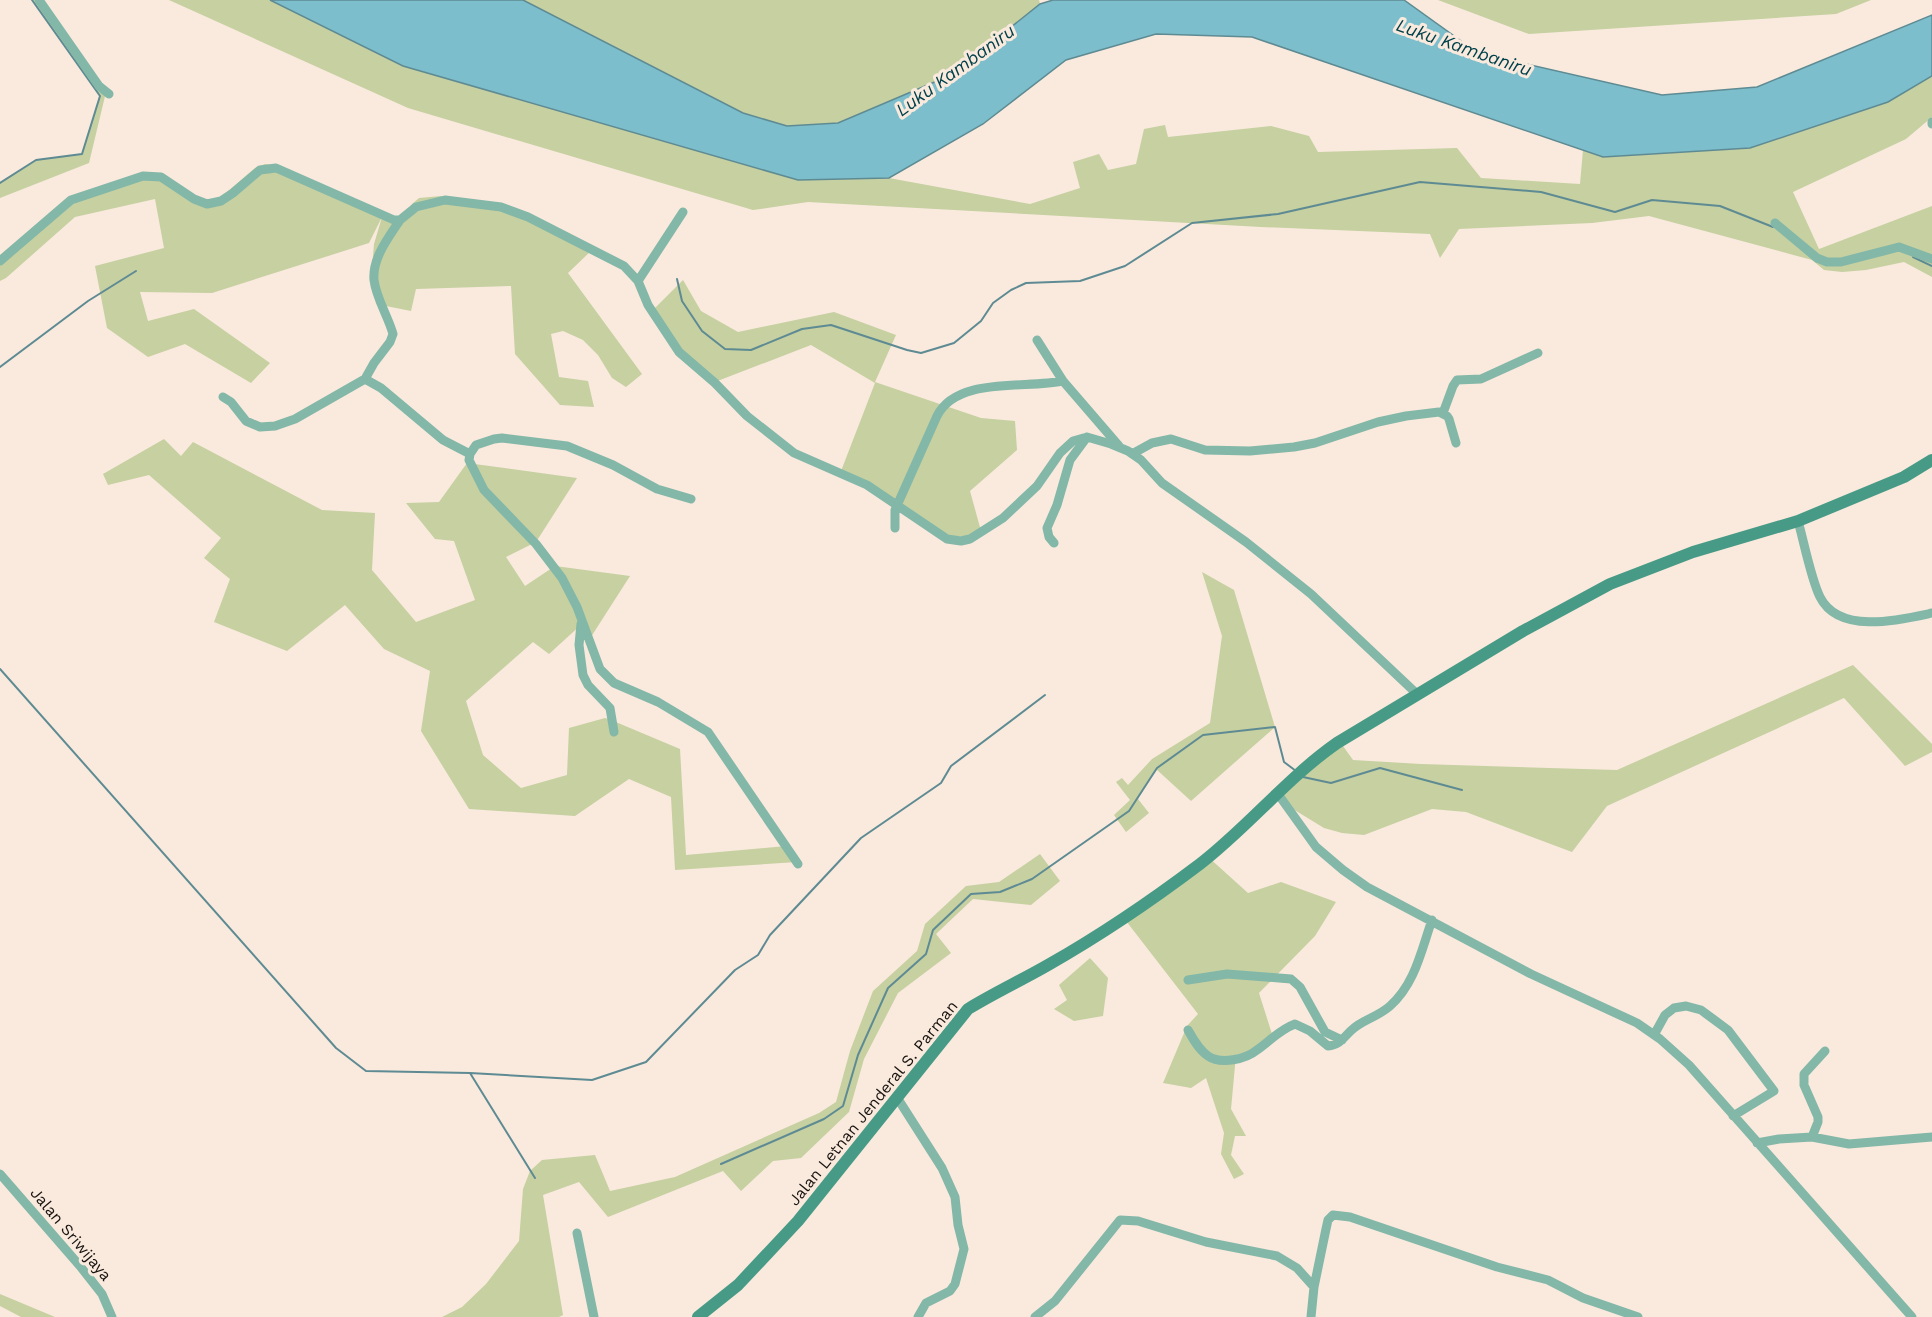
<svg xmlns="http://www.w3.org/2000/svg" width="1932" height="1317" viewBox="0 0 1932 1317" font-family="'Work Sans',sans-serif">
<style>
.green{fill:#c6d0a1}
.water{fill:#7cbecc;stroke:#5e8b93;stroke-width:1.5}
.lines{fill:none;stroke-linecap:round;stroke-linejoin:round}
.stream{stroke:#5e8b93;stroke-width:2}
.street{stroke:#83b7a8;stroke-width:9}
.secondary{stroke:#479b86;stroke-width:12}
.labels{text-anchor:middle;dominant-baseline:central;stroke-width:6;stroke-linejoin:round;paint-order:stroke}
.street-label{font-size:16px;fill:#18130f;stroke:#f9eadd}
.water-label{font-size:18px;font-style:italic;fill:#00404b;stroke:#f9eadd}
</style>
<rect width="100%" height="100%" fill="#f9eadd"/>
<path class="green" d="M32 0H43L106 92 89 163 0 198V183L36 160 82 154 100 96Z
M169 0H270L403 66 798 180 889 178 1030 204 1080 188 1073 162 1099 154 1108 170 1136 164 1144 129 1165 125 1168 137 1271 126 1309 136 1318 152 1457 148 1481 178 1580 184 1583 150 1603 157 1750 148 1888 102 1932 76V117L1906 139 1793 192 1819 249 1932 206V277L1904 262 1866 270 1842 272 1824 270 1812 260 1649 216 1592 223 1459 229 1440 258 1430 234 1261 227 808 202 753 210 408 108Z
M523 0H1039L1040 4 951 75 838 123 787 126 743 113Z
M1438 0H1871L1836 14 1529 34Z
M265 164 279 166 394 218 409 211 412 204 419 198 441 196 505 206 593 249 568 273 642 374 626 387 612 378 598 355 583 340 563 331 551 334 559 377 588 381 594 407 560 405 515 354 511 286 416 289 411 311 386 306 372 268 374 244 382 217 369 243 212 293 140 292 148 321 194 309 270 363 251 383 185 344 148 357 107 328 95 266 164 248 155 199 75 217 6 278 0 281V259L59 205 149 173 198 199 209 201 221 197 255 168Z
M683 280 701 311 738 332 834 312 896 335 875 382 981 418 1015 421 1017 450 970 491 981 531 971 537 946 536 841 471 875 383 811 345 715 382 681 350 654 309Z
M164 439 181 456 193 442 322 510 375 513 372 570 416 622 475 600 454 541 435 539 406 503 439 502 467 463 577 478 536 542 506 557 525 586 555 566 630 576 589 640 583 623 549 654 533 642 466 701 483 755 521 788 567 775 569 728 605 718 611 720 680 749 686 855 786 846 797 862 675 870 671 797 629 779 575 816 469 809 421 731 430 671 384 649 345 605 287 651 214 622 230 579 204 558 221 538 149 475 108 485 103 474Z
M1202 572 1234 590 1275 727 1191 801 1156 769 1138 799 1149 813 1126 832 1114 815 1130 800 1116 782 1122 778 1128 785 1152 759 1210 723 1222 636Z
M1853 665 1932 744V752L1905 766 1844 698 1607 806 1572 852 1466 812 1432 809 1364 835 1342 833 1324 828 1288 806 1278 792 1338 739 1353 760 1421 764 1617 770Z
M1040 854 1060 881 1031 905 973 899 936 934 951 953 898 993 864 1059 849 1112 801 1158 773 1161 741 1191 723 1171 608 1217 579 1182 543 1195 563 1315 559 1317H442L462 1307 486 1284 519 1241 523 1189 530 1171 542 1160 595 1155 610 1191 675 1177 819 1113 836 1102 850 1051 873 991 917 951 925 924 966 886 999 882Z
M1207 856 1248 893 1281 882 1336 902 1315 936 1259 993 1272 1034 1252 1051 1236 1055 1231 1109 1246 1136H1235L1231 1155 1244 1174 1234 1179 1221 1154 1224 1133 1206 1078 1191 1088 1163 1083 1187 1026 1198 1014 1123 917Z
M1090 958 1108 978 1103 1016 1074 1021 1054 1009 1067 1000 1059 985Z
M0 1294 55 1317H21L0 1306Z"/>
<path class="water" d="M270 0H523L743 113 787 126 838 123 951 75 1040 4 1053 0H1404L1478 53 1662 95 1757 87 1932 15V76L1888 102 1750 148 1603 157 1252 37 1156 34 1066 60 983 124 889 178 798 180 403 66Z"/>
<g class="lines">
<path class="stream" d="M0 183 36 160 82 154 100 96 32 0
M1913 257 1932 266
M677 279 682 301 702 331 725 349 751 350 802 329 831 325 907 350 921 353 954 343 981 321 993 303 1011 290 1026 283 1080 281 1125 266 1192 223 1278 214 1420 182 1541 192 1615 212 1652 200 1720 206 1773 227
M0 367 88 301 136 271
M0 669 336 1048 366 1071 470 1073 592 1080 646 1062 735 970 758 955 770 935 861 838 941 783 951 766 1045 695
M1303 777 1331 783 1380 768 1462 790
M470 1073 535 1178
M721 1164 824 1119 843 1106 858 1055 888 988 926 954 933 930 971 894 1000 892 1032 879 1129 811 1157 768 1203 735 1275 727 1284 762 1296 771"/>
<path class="street" d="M39 0 99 86 109 94
M1932 122V124
M1775 223 1817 258 1827 262H1841L1899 247 1932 259
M0 261 71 200 143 176 161 177 194 199 207 204 221 201 233 193 260 170 276 168 394 220H400L416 207 445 200 501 207 528 217 624 266 638 281 648 305 679 352 715 383 747 416 794 453 867 485 947 539 961 541 970 539 1003 518 1037 486 1060 453 1073 441 1087 437 1111 444 1128 451 1141 460 1162 483 1246 542 1311 594 1417 694
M638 281 683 212
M1037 340 1063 381 1119 446
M365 379 381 388 443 440 470 454
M223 397 231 402 246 421 260 427 275 426 295 419 365 379 374 363 390 342 393 334C388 316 376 298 374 280 372 258 389 237 400 220
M1443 413 1453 386 1457 380 1481 379 1538 353
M1132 454 1152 443 1171 439 1205 450 1250 451 1294 447 1315 443 1378 422 1406 416 1439 412 1447 416 1449 419 1456 443
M691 499 657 489 613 465 567 446 502 438 494 439 476 445 470 454 469 460 484 490 536 544 562 578 577 607 600 669 614 683 658 702 708 732 798 864
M1798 521C1804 542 1811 579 1820 597 1839 635 1900 620 1932 613
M895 528V510L937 416C957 376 1026 389 1063 381
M1054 543 1049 537 1047 528 1057 505 1070 460 1087 437
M581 624 579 645 583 675 588 685 610 708 614 732
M1278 794 1316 847 1343 870 1367 887 1531 974 1637 1023 1660 1039 1689 1065 1912 1317
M1188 980 1227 974 1291 979 1300 987 1325 1032 1342 1040
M1188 1030C1193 1039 1199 1050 1208 1056 1221 1065 1246 1059 1257 1050 1270 1041 1279 1030 1295 1024L1310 1031 1328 1046C1341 1045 1345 1035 1354 1028 1365 1019 1379 1016 1390 1006 1415 984 1421 951 1432 920
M1654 1035 1665 1015 1674 1008 1686 1006 1701 1010 1728 1030 1774 1091 1733 1116
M898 1099 942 1168 955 1197 958 1225 964 1249 955 1284 950 1291 926 1303 918 1317
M1812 1137 1818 1122V1117L1804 1085V1074L1825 1051
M1757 1143 1779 1139 1812 1137 1849 1144 1932 1137
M0 1174 80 1266 102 1294 112 1317
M577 1233 594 1317
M1035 1317 1055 1301 1120 1220 1138 1221 1206 1242 1277 1256 1297 1268 1314 1287
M1311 1317 1314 1287 1326 1229 1328 1220 1333 1215 1350 1217 1497 1267 1548 1280 1583 1298 1638 1317"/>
<path class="secondary" d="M698 1317 738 1285 798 1221 968 1009C994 993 1022 980 1048 965 1101 935 1151 901 1200 864 1248 827 1287 778 1337 743L1523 631 1610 584 1693 552 1798 521 1904 477 1932 460"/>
</g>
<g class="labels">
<g class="street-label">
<text transform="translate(873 1103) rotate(-51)">Jalan Letnan Jenderal S. Parman</text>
<text transform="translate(71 1234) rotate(50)">Jalan Sriwijaya</text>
</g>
<g class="water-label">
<text transform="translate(1464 47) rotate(19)">Luku Kambaniru</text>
<text transform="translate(955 70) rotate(-36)">Luku Kambaniru</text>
</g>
</g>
</svg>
